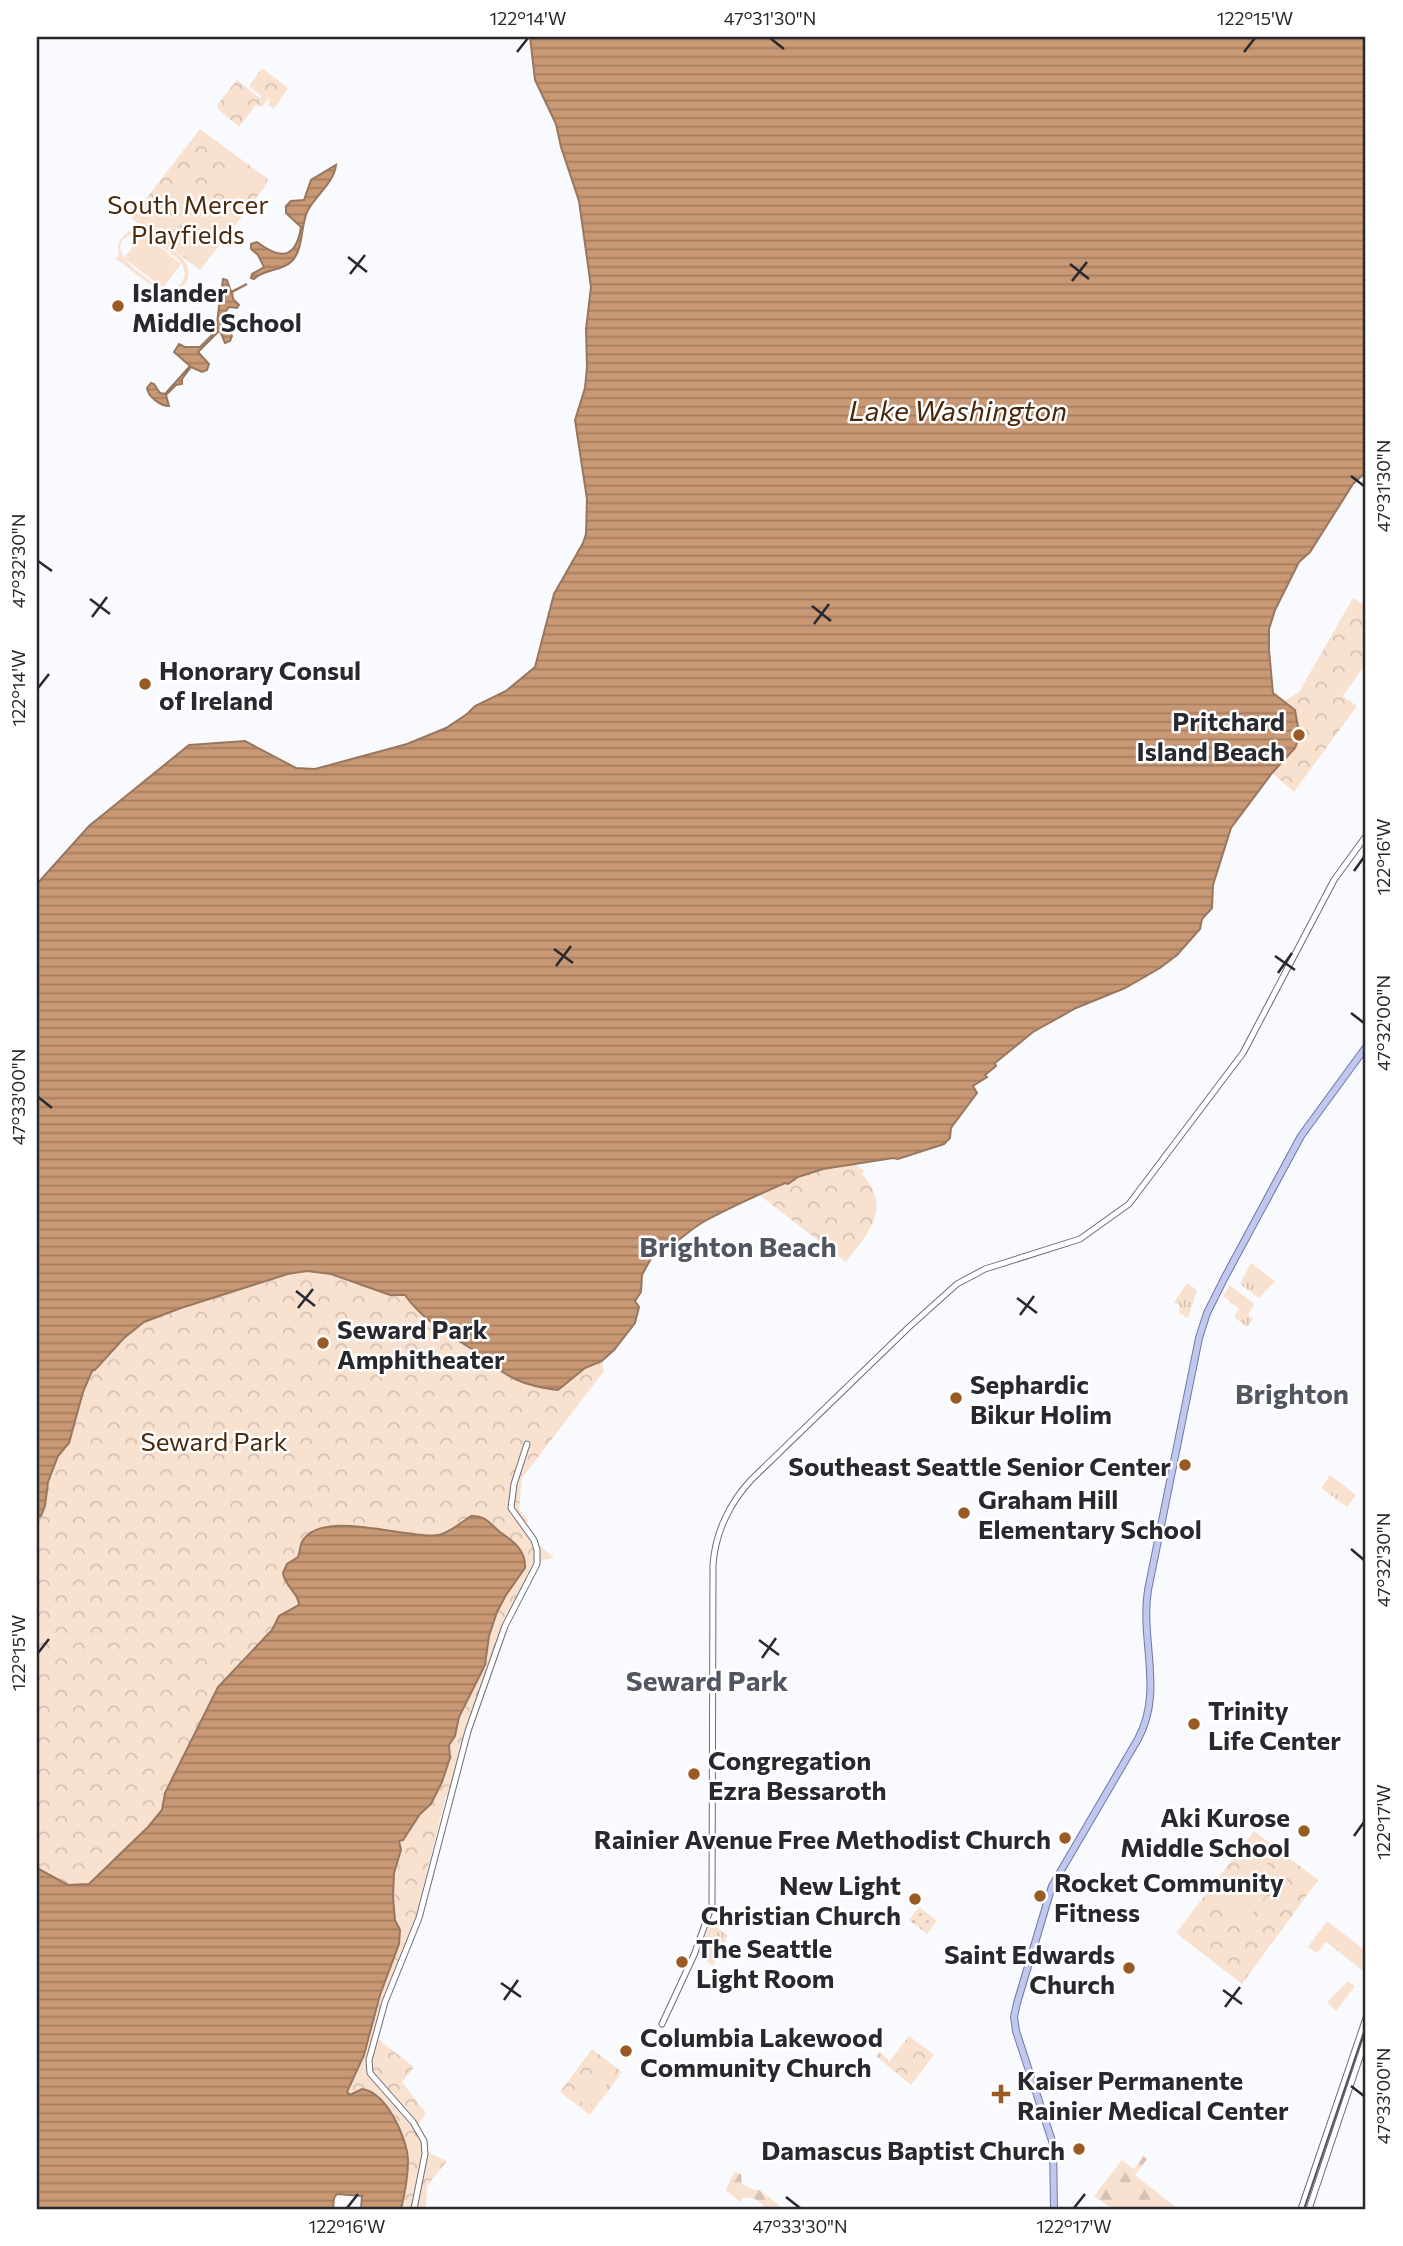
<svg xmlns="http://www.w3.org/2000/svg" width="1403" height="2246" viewBox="0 0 1403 2246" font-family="Commissioner,sans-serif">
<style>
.grass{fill:url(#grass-tufts)}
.forest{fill:url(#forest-firs)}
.park{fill:url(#park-crowns)}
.garden{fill:url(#garden-dots)}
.pitch{fill:#f9e1d0;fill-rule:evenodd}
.water{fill:url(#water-rules);stroke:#99775f;stroke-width:2}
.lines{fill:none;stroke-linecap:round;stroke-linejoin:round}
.secondary-casing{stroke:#6b6d7b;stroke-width:7}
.primary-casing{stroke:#7078a5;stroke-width:8}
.secondary{stroke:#fff;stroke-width:5}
.primary{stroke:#c1c7ef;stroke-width:6}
.tram{stroke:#56575c;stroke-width:2}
.ticks{fill:none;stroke:#28292f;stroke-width:2.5}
.poi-dot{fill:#9a5a23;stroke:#fff;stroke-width:2.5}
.labels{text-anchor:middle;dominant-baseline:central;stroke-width:5;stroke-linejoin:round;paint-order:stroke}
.park-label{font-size:26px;fill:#4b2a0d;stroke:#fff}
.poi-label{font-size:26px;font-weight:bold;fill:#28292f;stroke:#fff;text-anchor:start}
.water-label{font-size:28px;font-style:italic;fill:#49270a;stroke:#fff}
.neighbourhood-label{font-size:28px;font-weight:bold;fill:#525562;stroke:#fff}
.neatline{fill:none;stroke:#28292f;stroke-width:2.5}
.ticks-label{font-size:18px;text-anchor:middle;fill:#28292f}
</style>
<defs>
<pattern id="grass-tufts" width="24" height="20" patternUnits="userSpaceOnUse" patternTransform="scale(1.75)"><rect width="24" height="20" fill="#f9e1d0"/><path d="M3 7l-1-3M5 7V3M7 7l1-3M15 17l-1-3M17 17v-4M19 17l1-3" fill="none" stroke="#d5c1b3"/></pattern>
<pattern id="forest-firs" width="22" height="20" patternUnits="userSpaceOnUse" patternTransform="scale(1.75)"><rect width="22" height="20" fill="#f9e1d0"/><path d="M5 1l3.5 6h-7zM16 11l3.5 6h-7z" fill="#d5c1b3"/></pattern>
<pattern id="park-crowns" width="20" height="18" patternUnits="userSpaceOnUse" patternTransform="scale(1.75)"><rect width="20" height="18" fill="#f9e1d0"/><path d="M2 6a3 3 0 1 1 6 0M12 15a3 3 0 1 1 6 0" fill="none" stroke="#d5c1b3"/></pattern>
<pattern id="garden-dots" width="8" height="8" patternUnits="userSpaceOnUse" patternTransform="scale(1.75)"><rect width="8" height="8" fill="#f9e1d0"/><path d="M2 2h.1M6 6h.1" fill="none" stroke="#d5c1b3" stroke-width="1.8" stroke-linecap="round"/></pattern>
<pattern id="water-rules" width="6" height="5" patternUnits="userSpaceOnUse" patternTransform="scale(1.75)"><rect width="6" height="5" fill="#c99874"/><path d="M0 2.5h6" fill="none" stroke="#a37c60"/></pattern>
</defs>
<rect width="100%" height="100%" fill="#f9fafd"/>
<path class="grass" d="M1251 1263 1275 1281 1259 1298 1240 1284Z
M1187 1283 1197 1290 1188 1318 1179 1313 1180 1306 1174 1302Z
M1230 1285 1254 1304 1248 1315 1253 1319 1247 1327 1234 1317 1239 1309 1223 1296Z
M1330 1475 1356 1495 1347 1507 1321 1488Z
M1327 1921 1366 1951V1973L1326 1942 1317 1953 1308 1947Z
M711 1923 727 1935 723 1951 712 1966 698 1953Z
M1348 1981 1355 1986 1336 2011 1327 2002Z"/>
<path class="forest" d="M1143 2156 1147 2159 1135 2175 1178 2209H1112L1094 2196 1122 2160 1134 2169Z
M734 2172 741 2174 742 2184 754 2190H759L779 2205 778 2209H765C760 2200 752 2196 743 2198L740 2202 726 2190Z"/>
<path class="park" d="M262 68 288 88 274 109 268 105 270 101 268 99 262 107 256 105 239 127 218 109 217 105 237 80 261 99V96L249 86Z
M200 129 268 179 264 188 200 270 131 218Z
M1353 598 1366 606V663L1343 696 1357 706 1294 792 1272 773 1285 701 1299 692Z
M855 1164 864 1171 862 1174C893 1208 868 1233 846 1262L758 1194 814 1172Z
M307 1271C318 1273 330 1273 341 1276 362 1283 382 1296 405 1295L443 1332 467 1346 506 1374 529 1385 558 1390 585 1368 602 1361 604 1371 522 1478 519 1509 528 1520 524 1531 554 1558 543 1560 534 1567 499 1639 449 1797 446 1796 416 1916 374 2036 414 2067 402 2082 426 2113 416 2128 423 2150 447 2161 427 2186 426 2209H401L406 2145 389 2109 350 2095 347 2092 364 2055 380 1995 396 1953 400 1930 393 1910V1884L394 1873 398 1863 399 1841 436 1795 450 1758 449 1745 455 1736 463 1705 485 1665 489 1636 497 1612 506 1595 523 1571 510 1538 498 1531 463 1522 436 1535 402 1534 360 1525 332 1527 312 1532 304 1538 298 1557 289 1563 283 1573C285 1587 299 1593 299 1605L282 1614 273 1630 218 1687 165 1793 162 1810 148 1827 89 1884 68 1885 37 1868 38 1517 43 1512 48 1482 58 1456 69 1443 90 1372 95 1370 124 1338 144 1322 249 1285Z
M1254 1831 1318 1880 1242 1984 1176 1933Z
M909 2036 934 2055 911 2085 876 2056 879 2052 888 2059V2063Z
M592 2049 622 2072 590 2115 560 2092Z"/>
<path class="garden" d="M919 1907 937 1921 927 1934 909 1920Z"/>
<path class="pitch" d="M234 160C251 173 253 192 240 209L215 188Z
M180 170 204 190 186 213C171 201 169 185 180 170Z
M208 193 238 214 219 233 194 212Z
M133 230C147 229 177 250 185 262 197 280 177 296 160 292L115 258 119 256C116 243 121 234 133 230ZM135 233 142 234 124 258 163 288 181 264 144 234 178 259 183 266 185 274C177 303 155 285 141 274 126 263 106 243 135 233Z
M184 252a12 12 0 1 1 24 0a12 12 0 1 1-24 0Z
M1249 1853 1263 1860 1282 1876 1243 1925 1238 1926 1222 1913 1220 1903 1222 1896Z
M604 2062 615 2070V2074L589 2107 575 2097 592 2074 603 2081 600 2070Z"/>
<path class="water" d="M530 37H1366V472L1353 484 1310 552 1299 562 1275 610 1269 629V650L1273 693 1295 710 1298 727V740L1295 748 1272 773 1231 828 1213 885 1212 908 1202 919 1200 929 1177 955 1160 968 1125 988 1076 1008 1033 1032 995 1063 996 1066 985 1075 987 1077 973 1086 977 1093 951 1128 950 1138 944 1144 898 1159 893 1158 823 1169 798 1177 788 1184 785 1183C758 1195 732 1206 705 1221 684 1233 679 1244 654 1253L642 1275 641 1292 635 1301 639 1307 635 1323 614 1350 602 1361 585 1368 558 1390C541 1388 521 1384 506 1374 493 1366 481 1354 467 1346 444 1332 420 1317 405 1295H390L331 1274 307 1271 288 1274 181 1308 144 1322 124 1338 95 1370 92 1371 83 1392 69 1443 58 1456 48 1482 45 1506 41 1516 38 1517 37 1527V884L89 826 189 745 245 741 296 768 315 769 407 744 446 728 467 714 475 706 506 691 535 667 554 594 583 543 586 534 587 499 575 420 585 388 587 367 586 329 591 287 579 201 561 147 556 124 535 80Z
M336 165C334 183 315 196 307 212 301 226 303 248 293 260 282 272 265 268 254 279L251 278 252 274 264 267 258 255 251 249V244L257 242C282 261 296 258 301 227L286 213V206L291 201 304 200 311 180Z
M223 279 227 280 231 292 247 284 232 292 233 299 239 305 237 308 229 307 226 311 228 318 226 324 232 336 230 341 225 343 220 331 218 332 198 352 209 364 207 370 202 372 191 367 182 379V384L176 385 166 395 169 406C161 406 148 397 147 388L151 383 154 384 160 393 165 394 190 366 174 352 179 344 185 347H200L217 330C217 313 221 296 223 279Z
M471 1516C486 1515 490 1524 500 1532 513 1541 526 1550 525 1568L506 1595 497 1612 489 1636 485 1665 459 1717 455 1736 449 1745 450 1758 442 1782 431 1804 420 1814 403 1840 399 1841 401 1850 394 1873 393 1897 395 1920 400 1930 399 1944 380 1995 364 2055 347 2092 350 2095 362 2089C386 2092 407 2137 408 2160 408 2176 405 2193 401 2209H361L362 2196 337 2194 334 2198 333 2209H37V1868L68 1885 89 1884 148 1827 162 1810 165 1793 218 1687 272 1630 279 1616 299 1605C299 1593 285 1587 283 1573L287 1564 298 1557C300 1552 300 1546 302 1542 321 1507 408 1540 438 1535 449 1533 462 1522 471 1516Z"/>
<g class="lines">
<g class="secondary-casing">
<path id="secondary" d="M662 2024 694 1955 712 1905 713 1565C715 1533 730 1502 752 1479L909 1327 957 1284 985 1269 1080 1239 1129 1204 1243 1053 1334 880 1366 836
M414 2209 425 2154 424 2141 413 2122 370 2073 369 2060 385 2002 419 1918 468 1731 505 1626 537 1564V1550L534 1540 511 1508 514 1484 527 1444
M1301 2209 1366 2018
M1309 2209 1366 2039"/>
</g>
<g class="primary-casing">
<path id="primary" d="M1054 2209 1053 2144 1016 2031 1014 2017 1017 2003 1052 1886 1138 1739C1164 1691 1140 1641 1148 1590L1199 1338 1207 1313 1225 1277 1301 1136 1366 1047"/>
</g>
<use href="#secondary" class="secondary"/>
<use href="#primary" class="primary"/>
<path class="tram" d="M1304 2209 1366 2026"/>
</g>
<path class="ticks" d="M770 38 784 49M517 52 528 38M1244 52 1255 38M348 257 367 272M1070 264 1089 279M350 274 365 255M1072 281 1087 262M1351 476 1364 486M38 561 52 571M90 599 110 614M812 606 831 621M92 617 107 597M814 624 829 604M38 688 49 674M1354 871 1364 857M554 949 573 963M1275 956 1295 970M556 966 571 946M1278 973 1292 953M1351 1013 1364 1023M38 1097 52 1108M296 1291 315 1306M1017 1298 1037 1313M298 1308 313 1289M1020 1315 1034 1296M1351 1549 1364 1560M759 1640 779 1655M38 1653 49 1639M762 1658 776 1638M1354 1836 1364 1822M501 1983 521 1997M1223 1990 1242 2004M504 2000 518 1980M1225 2007 1240 1987M1351 2086 1364 2096M786 2197 800 2208M347 2208 358 2194M1074 2208 1085 2194"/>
<g class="poi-dot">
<circle cx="118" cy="306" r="7"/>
<circle cx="145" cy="684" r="7"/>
<circle cx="1299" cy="735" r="7"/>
<circle cx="323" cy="1343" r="7"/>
<circle cx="956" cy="1398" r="7"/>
<circle cx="1185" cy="1465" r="7"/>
<circle cx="964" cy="1513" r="7"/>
<circle cx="1194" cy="1724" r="7"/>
<circle cx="694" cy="1774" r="7"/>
<circle cx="1304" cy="1831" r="7"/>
<circle cx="1065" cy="1838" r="7"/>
<circle cx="1040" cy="1896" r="7"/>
<circle cx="915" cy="1899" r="7"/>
<circle cx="682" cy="1962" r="7"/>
<circle cx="1129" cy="1968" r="7"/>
<circle cx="626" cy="2051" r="7"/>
<path d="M997.5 2083.5h7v7h7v7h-7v7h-7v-7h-7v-7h7z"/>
<circle cx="1079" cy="2149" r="7"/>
</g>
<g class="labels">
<g class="park-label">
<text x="188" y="203">South Mercer<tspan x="188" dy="30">Playfields</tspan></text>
<text x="214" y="1440">Seward Park</text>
</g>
<g class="poi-label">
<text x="132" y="291">Islander<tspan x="132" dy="30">Middle School</tspan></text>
<text x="159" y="669">Honorary Consul<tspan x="159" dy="30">of Ireland</tspan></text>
<text x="1285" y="720" text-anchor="end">Pritchard<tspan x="1285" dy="30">Island Beach</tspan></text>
<text x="337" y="1328">Seward Park<tspan x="337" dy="30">Amphitheater</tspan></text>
<text x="970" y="1383">Sephardic<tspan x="970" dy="30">Bikur Holim</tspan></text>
<text x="1171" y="1465" text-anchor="end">Southeast Seattle Senior Center</text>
<text x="978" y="1498">Graham Hill<tspan x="978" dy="30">Elementary School</tspan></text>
<text x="1208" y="1709">Trinity<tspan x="1208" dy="30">Life Center</tspan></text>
<text x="708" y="1759">Congregation<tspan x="708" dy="30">Ezra Bessaroth</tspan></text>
<text x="1290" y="1816" text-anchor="end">Aki Kurose<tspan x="1290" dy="30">Middle School</tspan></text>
<text x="1051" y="1838" text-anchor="end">Rainier Avenue Free Methodist Church</text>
<text x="1054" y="1881">Rocket Community<tspan x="1054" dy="30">Fitness</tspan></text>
<text x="901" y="1884" text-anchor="end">New Light<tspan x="901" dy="30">Christian Church</tspan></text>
<text x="696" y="1947">The Seattle<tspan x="696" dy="30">Light Room</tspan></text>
<text x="1115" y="1953" text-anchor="end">Saint Edwards<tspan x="1115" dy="30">Church</tspan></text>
<text x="640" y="2036">Columbia Lakewood<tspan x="640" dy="30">Community Church</tspan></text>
<text x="1017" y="2079">Kaiser Permanente<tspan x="1017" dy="30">Rainier Medical Center</tspan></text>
<text x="1065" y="2149" text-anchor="end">Damascus Baptist Church</text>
</g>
<g class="water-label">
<text x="958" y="410">Lake Washington</text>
</g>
<g class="neighbourhood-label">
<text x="738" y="1246">Brighton Beach</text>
<text x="1292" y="1393">Brighton</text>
<text x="707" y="1680">Seward Park</text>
</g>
</g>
<rect width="1403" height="2246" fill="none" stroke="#ffffff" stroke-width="77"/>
<rect x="38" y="38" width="1326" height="2170" class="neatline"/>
<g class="ticks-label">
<text x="528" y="25">122°14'W</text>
<text x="770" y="25">47°31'30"N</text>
<text x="1255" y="25">122°15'W</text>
<text transform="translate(1384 486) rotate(-90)" y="6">47°31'30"N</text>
<text transform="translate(19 561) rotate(-90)" y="6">47°32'30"N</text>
<text transform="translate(19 688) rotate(-90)" y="6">122°14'W</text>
<text transform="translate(1384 857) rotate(-90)" y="6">122°16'W</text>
<text transform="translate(1384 1023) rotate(-90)" y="6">47°32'00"N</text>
<text transform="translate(19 1097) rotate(-90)" y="6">47°33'00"N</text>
<text transform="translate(1384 1560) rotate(-90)" y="6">47°32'30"N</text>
<text transform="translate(19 1653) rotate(-90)" y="6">122°15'W</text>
<text transform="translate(1384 1822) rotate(-90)" y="6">122°17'W</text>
<text transform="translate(1384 2096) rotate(-90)" y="6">47°33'00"N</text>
<text x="347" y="2233">122°16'W</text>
<text x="800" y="2233">47°33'30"N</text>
<text x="1074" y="2233">122°17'W</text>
</g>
</svg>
